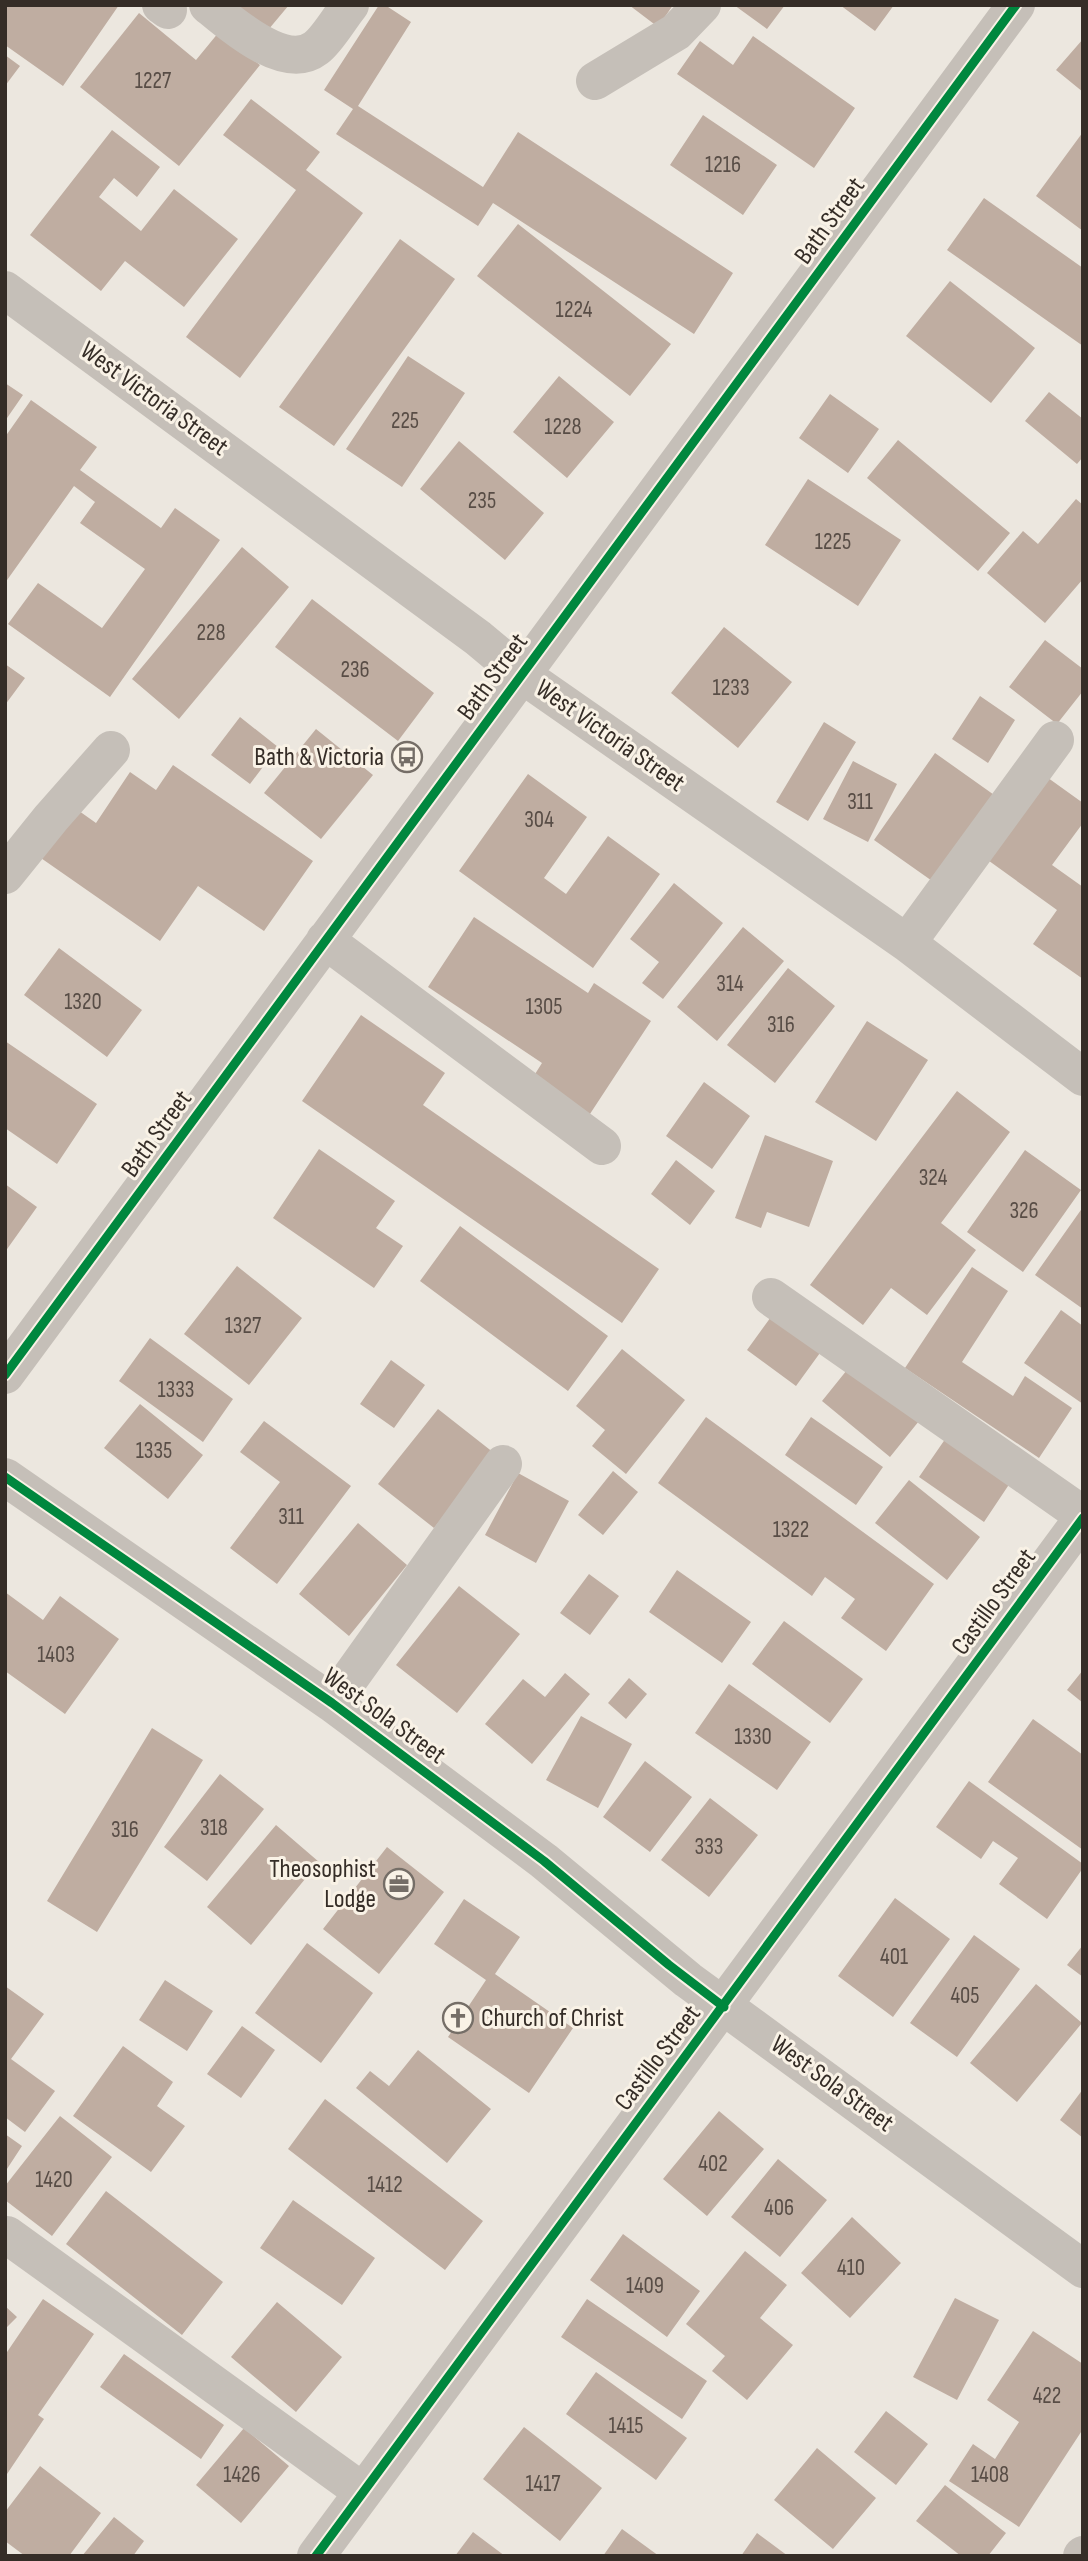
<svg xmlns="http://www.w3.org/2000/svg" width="1088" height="2561" viewBox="0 0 1088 2561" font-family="'Sofia Sans Condensed',sans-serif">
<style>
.building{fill:#bfada1}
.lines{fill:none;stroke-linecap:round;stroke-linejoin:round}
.minor{stroke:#c5bfb8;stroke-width:38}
.cycleway-casing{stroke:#f9f2e6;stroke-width:13}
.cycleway{stroke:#00873e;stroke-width:9}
.labels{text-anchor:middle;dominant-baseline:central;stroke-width:6;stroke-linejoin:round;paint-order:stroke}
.number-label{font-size:23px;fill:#584d46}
.street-label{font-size:26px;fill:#352d27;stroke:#f9f2e6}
.poi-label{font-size:26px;fill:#352d27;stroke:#f9f2e6;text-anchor:end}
</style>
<rect width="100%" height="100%" fill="#ece7df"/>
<path class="building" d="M5 5H119L63 86 5 45Z
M226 5H289L263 36Z
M379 5H385L411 22 358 106 483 187 518 132 733 273 694 334 493 203 478 226 336 134 353 109 324 90Z
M629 5H673L658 27Z
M734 5H785L767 29Z
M840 5H894L875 31Z
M139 13 196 60 219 32 260 65 179 166 80 87Z
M753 36 855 108 814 168 677 74 700 41 733 65Z
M1083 39V92L1056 70Z
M5 55 20 66 5 86Z
M251 99 320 152 306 170 363 213 240 378 186 337 296 190 223 135Z
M703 115 777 165 743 215 670 165Z
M112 130 160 167 137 197 114 178 99 197 141 231 174 189 238 239 184 307 125 261 101 291 30 235Z
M1083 132V231L1036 196Z
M984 198 1083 268V346L947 250Z
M518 224 671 344 630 396 477 276Z
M400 239 455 279 334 446 279 407Z
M950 281 1035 348 991 403 906 336Z
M408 356 465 393 402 487 346 449Z
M559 376 614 422 567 478 513 432Z
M5 383 23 395 5 421Z
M1049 392 1083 419V457L1077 464 1025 421Z
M830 394 879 429 848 473 799 438Z
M31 400 97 447 80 470 161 528 175 508 220 540 110 697 8 624 38 583 102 628 145 569 80 523 95 502 74 486 5 583V437Z
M898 440 1010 533 978 571 867 478Z
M459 441 544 513 505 560 420 489Z
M808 479 901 540 858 606 765 545Z
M1076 499 1083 505V579L1045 623 987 573 1023 531 1038 544Z
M242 547 289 587 179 719 132 679Z
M312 599 434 693 398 741 275 647Z
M724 627 792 682 738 748 671 693Z
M1045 640 1083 669V691L1057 724 1009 687Z
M5 664 25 678 5 705Z
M980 696 1015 720 988 763 952 739Z
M240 717 278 747 250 784 211 755Z
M824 722 856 742 808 821 776 802Z
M316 729 373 775 321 839 264 793Z
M935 753 997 797 935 883 874 840Z
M853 761 897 784 868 842 823 819Z
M173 765 313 861 264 931 198 886 160 941 38 856 72 806 96 823 130 772 156 790Z
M528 774 587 817 544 878 566 894 608 836 660 874 593 968 459 871Z
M1044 775 1083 803V823L1052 865 1083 887V979L1033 944 1057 910 985 858Z
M674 883 723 923 663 999 642 983 659 962 630 939Z
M474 917 588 993 594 983 651 1021 586 1120 530 1082 542 1063 428 987Z
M743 927 784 961 717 1041 677 1007Z
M59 948 142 1010 107 1057 24 995Z
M788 968 835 1006 775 1083 727 1045Z
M361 1015 445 1073 423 1105 659 1269 622 1323 302 1101Z
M867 1021 928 1060 876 1141 815 1102Z
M5 1041 97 1104 57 1164 5 1128Z
M704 1082 750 1116 712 1169 666 1136Z
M957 1091 1010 1132 941 1223 976 1250 927 1315 891 1288 863 1325 810 1285Z
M765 1135 833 1161 809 1227 767 1212 761 1228 735 1218Z
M319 1149 395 1201 376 1228 403 1246 374 1288 273 1218Z
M1025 1150 1081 1190 1023 1272 967 1232Z
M676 1160 715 1191 690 1225 651 1194Z
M5 1184 37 1207 5 1252Z
M1083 1207V1309L1035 1275Z
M460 1226 608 1336 568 1391 420 1281Z
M237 1266 302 1318 249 1385 184 1334Z
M972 1267 1008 1291 962 1362 1013 1396 1025 1376 1072 1408 1039 1458 905 1368Z
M776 1310 825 1346 796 1386 747 1350Z
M1061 1310 1083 1326V1404L1024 1363Z
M150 1338 233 1399 203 1442 119 1381Z
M622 1349 685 1400 626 1474 592 1446 605 1430 576 1406Z
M391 1360 425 1385 394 1428 360 1404Z
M851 1365 919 1421 890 1457 822 1401Z
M140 1404 203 1455 168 1499 104 1448Z
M438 1409 494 1453 434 1528 378 1484Z
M706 1417 934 1584 886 1651 841 1618 855 1599 825 1577 812 1596 658 1483Z
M811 1417 883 1467 856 1505 785 1455Z
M264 1421 351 1486 277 1584 230 1548 280 1482 240 1452Z
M948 1435 1012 1480 984 1522 919 1477Z
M613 1471 638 1492 603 1535 578 1515Z
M518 1473 569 1501 536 1563 485 1535Z
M909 1480 980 1537 947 1580 875 1523Z
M358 1523 407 1565 349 1636 299 1594Z
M677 1570 751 1622 722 1663 649 1612Z
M589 1574 619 1596 590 1635 560 1613Z
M459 1586 520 1634 457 1713 396 1665Z
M5 1592 43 1620 60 1596 119 1639 65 1714 5 1671Z
M784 1621 863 1679 830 1723 752 1664Z
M1083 1670V1703L1067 1690Z
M565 1673 590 1694 532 1764 485 1724 523 1679 545 1697Z
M629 1678 647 1694 626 1719 608 1703Z
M729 1684 811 1742 777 1790 695 1733Z
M581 1716 632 1744 598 1808 546 1780Z
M1033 1719 1083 1755V1850L988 1782Z
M152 1728 203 1760 97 1932 47 1901Z
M645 1761 692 1797 650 1852 603 1817Z
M220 1774 264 1809 207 1881 164 1847Z
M969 1781 1083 1864V1868L1047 1919 999 1884 1018 1858 993 1841 981 1859 936 1827Z
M710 1798 758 1835 709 1897 661 1860Z
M276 1825 319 1862 251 1945 207 1907Z
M387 1847 444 1892 379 1974 323 1929Z
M895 1898 950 1939 893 2017 838 1976Z
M464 1899 520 1937 495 1974 573 2028 529 2093 448 2037 486 1980 434 1944Z
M974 1935 1020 1969 957 2057 910 2023Z
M307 1943 373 1993 321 2063 255 2013Z
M1083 1945V1977L1067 1965Z
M165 1980 213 2011 187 2051 139 2020Z
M1036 1984 1082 2023 1017 2102 970 2063Z
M5 1986 44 2014 11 2059 55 2091 25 2132 5 2117Z
M242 2026 275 2050 241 2098 207 2074Z
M123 2046 173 2082 157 2106 185 2126 151 2172 73 2116Z
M418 2050 491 2109 447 2163 356 2088 370 2071 389 2086Z
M1083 2089V2138L1060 2120Z
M325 2099 483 2221 445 2270 288 2149Z
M719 2111 764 2149 707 2216 663 2179Z
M60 2116 112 2157 52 2236 5 2200V2186Z
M5 2134 22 2146 5 2172Z
M778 2159 827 2200 780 2257 731 2217Z
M106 2191 223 2282 182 2335 66 2244Z
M293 2200 375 2258 342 2305 260 2248Z
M852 2217 901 2263 850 2318 801 2273Z
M623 2234 700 2291 667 2337 590 2280Z
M745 2251 787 2285 760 2318 793 2345 747 2400 712 2371 725 2356 686 2324Z
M955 2298 999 2320 957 2400 913 2377Z
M43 2299 94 2334 38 2415 44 2419 5 2477V2355Z
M587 2299 707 2381 682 2419 561 2337Z
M277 2302 342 2357 296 2412 231 2357Z
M5 2306 17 2317 5 2329Z
M1033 2331 1083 2364V2429L1019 2527 949 2481 973 2444 995 2459 1019 2422 987 2400Z
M124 2354 224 2425 201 2459 100 2387Z
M596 2372 687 2438 656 2480 566 2414Z
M886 2411 928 2444 896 2485 854 2452Z
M524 2427 602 2488 560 2541 483 2479Z
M244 2428 289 2466 241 2523 196 2485Z
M817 2448 876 2498 833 2549 774 2500Z
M40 2466 101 2513 69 2556H25L5 2541V2512Z
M945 2485 1006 2533 988 2556H961L916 2521Z
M114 2517 144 2541 133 2556H82Z
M622 2529 659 2556H603Z
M473 2532 505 2556H455Z
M757 2533 788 2556H741Z"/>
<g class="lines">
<path class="minor" d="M161 5 168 10
M208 5C231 24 285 72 316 48 328 39 340 17 350 5
M595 81 676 32 702 5
M5 290 478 638 521 674 907 943 1083 1077
M5 875 51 818 111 750
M325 940 602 1146
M907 943 1055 740
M771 1297 1083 1515
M5 1375 1016 5
M5 1477 332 1703 544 1861 688 1980 1083 2269
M332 1703 503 1464
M7 2235 363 2492
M316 2556 1083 1518
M1082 2556 1083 2555"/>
<g class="cycleway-casing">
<path id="cycleway" d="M5 1375 1016 5
M5 1477 332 1703 544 1861 669 1965 724 2007
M316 2556 1083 1518"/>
</g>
<use href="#cycleway" class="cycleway"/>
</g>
<defs>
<g id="bus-ring" transform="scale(1.575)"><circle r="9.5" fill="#f9f2e6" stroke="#756e67" stroke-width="1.5"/><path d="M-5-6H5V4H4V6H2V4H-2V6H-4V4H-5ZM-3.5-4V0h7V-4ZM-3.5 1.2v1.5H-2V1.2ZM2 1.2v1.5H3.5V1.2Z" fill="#756e67"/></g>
<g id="office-ring" transform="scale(1.575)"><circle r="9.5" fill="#f9f2e6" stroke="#756e67" stroke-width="1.5"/><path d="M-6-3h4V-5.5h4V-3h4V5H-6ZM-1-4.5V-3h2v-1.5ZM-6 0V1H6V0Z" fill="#756e67"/></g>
<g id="church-ring" transform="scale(1.575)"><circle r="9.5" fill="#f9f2e6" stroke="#756e67" stroke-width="1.5"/><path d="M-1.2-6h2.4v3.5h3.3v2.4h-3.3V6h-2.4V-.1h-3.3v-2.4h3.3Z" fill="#756e67"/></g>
</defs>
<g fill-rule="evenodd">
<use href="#bus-ring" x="407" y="757"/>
<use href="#office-ring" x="399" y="1884"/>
<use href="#church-ring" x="458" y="2018"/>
</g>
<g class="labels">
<g class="number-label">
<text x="153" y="81">1227</text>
<text x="723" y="165">1216</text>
<text x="574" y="310">1224</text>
<text x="405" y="421">225</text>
<text x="563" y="427">1228</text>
<text x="482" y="501">235</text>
<text x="833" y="542">1225</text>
<text x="211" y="633">228</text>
<text x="355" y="670">236</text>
<text x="731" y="688">1233</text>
<text x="860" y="802">311</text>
<text x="539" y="820">304</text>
<text x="730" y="984">314</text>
<text x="83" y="1002">1320</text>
<text x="544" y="1007">1305</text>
<text x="781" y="1025">316</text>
<text x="933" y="1178">324</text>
<text x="1024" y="1211">326</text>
<text x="243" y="1326">1327</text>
<text x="176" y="1390">1333</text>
<text x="154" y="1451">1335</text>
<text x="291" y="1517">311</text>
<text x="791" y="1530">1322</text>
<text x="56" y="1655">1403</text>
<text x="753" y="1737">1330</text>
<text x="214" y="1828">318</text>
<text x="125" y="1830">316</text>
<text x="709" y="1847">333</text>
<text x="894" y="1957">401</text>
<text x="965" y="1996">405</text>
<text x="713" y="2164">402</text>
<text x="54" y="2180">1420</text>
<text x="385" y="2185">1412</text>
<text x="779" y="2208">406</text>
<text x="851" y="2268">410</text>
<text x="645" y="2286">1409</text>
<text x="1047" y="2396">422</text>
<text x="626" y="2426">1415</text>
<text x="242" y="2475">1426</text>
<text x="990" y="2475">1408</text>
<text x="543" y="2484">1417</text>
</g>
<g class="street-label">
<text transform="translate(830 221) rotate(-54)">Bath Street</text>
<text transform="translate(154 399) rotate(36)">West Victoria Street</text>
<text transform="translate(493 677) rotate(-54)">Bath Street</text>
<text transform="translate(610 736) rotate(35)">West Victoria Street</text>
<text transform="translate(157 1134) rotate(-54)">Bath Street</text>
<text transform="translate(994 1602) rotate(-54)">Castillo Street</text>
<text transform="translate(384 1716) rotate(36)">West Sola Street</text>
<text transform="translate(658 2058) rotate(-53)">Castillo Street</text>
<text transform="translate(832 2084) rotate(36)">West Sola Street</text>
</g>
<g class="poi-label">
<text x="384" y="757">Bath &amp; Victoria</text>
<text x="376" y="1869">Theosophist<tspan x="376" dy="30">Lodge</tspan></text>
<text x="481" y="2018" text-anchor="start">Church of Christ</text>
</g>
</g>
<rect width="1088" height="2561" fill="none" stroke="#352d27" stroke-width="14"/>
</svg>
